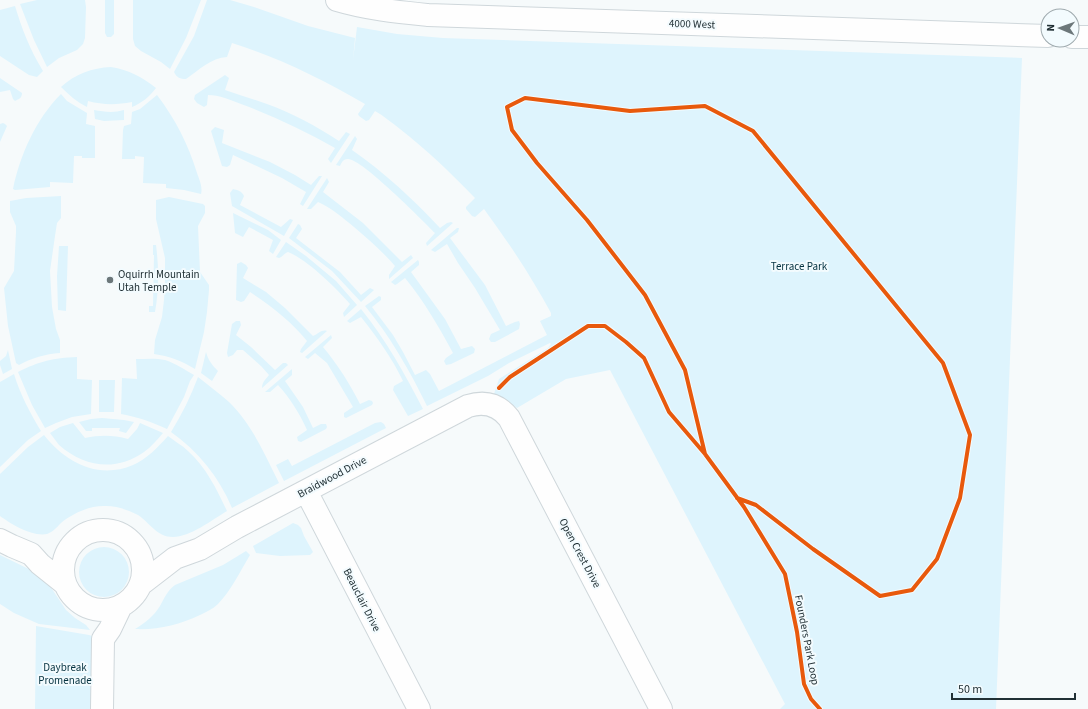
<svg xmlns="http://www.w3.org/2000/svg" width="1088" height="709" viewBox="0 0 1088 709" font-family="'Source Sans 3',sans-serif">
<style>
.green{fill:#def4fd}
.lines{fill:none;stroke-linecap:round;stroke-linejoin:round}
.minor-casing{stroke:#cfd7db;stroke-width:24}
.major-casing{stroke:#cfd7db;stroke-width:24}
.minor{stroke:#fefefe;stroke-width:22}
.major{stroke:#fefefe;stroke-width:22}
.cycleway-casing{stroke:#f3fbfe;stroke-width:6}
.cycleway{stroke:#e8590c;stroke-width:4}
.poi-dot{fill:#6c777a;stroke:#f3fbfe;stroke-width:1.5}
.labels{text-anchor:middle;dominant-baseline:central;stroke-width:4;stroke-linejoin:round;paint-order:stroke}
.street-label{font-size:11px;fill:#213035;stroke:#f3fbfe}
.park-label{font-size:11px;fill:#053240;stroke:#f3fbfe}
.poi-label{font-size:11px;fill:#213035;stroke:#f3fbfe;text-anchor:start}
</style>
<rect width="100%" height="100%" fill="#f6fafb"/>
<path class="green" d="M37 0H85L86 7 85 38 83 44 77 50 59 58 47 67 34 40 20 4Z
M105 0H114V34L111 37H107L105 33Z
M133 0H201L186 38 170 69 161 62 141 51 135 46 133 39Z
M207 0H230L254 7 308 26 355 38 353 60 357 27 397 34 443 38 1022 58 996 709H780L785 704 610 370 566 379 517 408 494 394 499 379 548 348 551 344 550 343 509 363 488 376 427 406C410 371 390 336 365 306L379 296 381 297V300L372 307 393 335 403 352 415 375 426 370 430 374 439 391 547 335 540 321 551 316V313C531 276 509 243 484 209L475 217 472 216 466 209V207L475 198C451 173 427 150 400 129 392 123 384 116 375 111L369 120 366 121 359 116 358 114 365 104C322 79 279 58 232 43L227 57C211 58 199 70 186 79 180 79 177 78 174 72L194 36Z
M15 6C22 29 30 50 43 71L37 77 29 75 0 56V10Z
M111 67C129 70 142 77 156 88 149 97 142 103 132 107V102C116 105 103 105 88 101L87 107C77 102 69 95 61 87 75 74 92 68 111 67Z
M225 75 229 78 225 90C239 95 253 99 267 104 292 113 316 126 339 141L346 132 350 134 331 163 328 159 335 148C305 131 274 116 241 104 231 100 219 95 208 95L207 105 204 107 197 103 194 99 195 95Z
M0 78 22 93C22 98 19 99 15 101L13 99 10 90 0 92Z
M61 94 67 101 87 113 86 124 95 126V158H82V156H74L73 183 50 182V187L15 190 13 189C20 155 36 119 61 94Z
M157 95C176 120 188 144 197 173 199 179 203 187 201 194L184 190 166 188V184L143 183 144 157 135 156V159H122L123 130 124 126 131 124 132 112 140 109Z
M94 110C105 112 114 113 124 110V120L104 121 95 119Z
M3 123 5 124 7 126 0 142V124Z
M215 127 224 130 222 143 270 162 295 175 311 185 319 176H322L303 206 300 204 306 192 282 178 233 155 230 165 227 167 222 166 211 131Z
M355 136 357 139 352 150C385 173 413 199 440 228L447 223 451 222 453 223 427 246 426 243 435 233C422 220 362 159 348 159 343 159 342 162 340 166L336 165Z
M327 178 329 182 323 192 363 223 402 262 411 255 413 258 389 279V275L395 266C382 251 369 240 354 227 343 218 332 208 318 202L311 209H307Z
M233 189C237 190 242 191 244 196L240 205 281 227 290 219 293 220 284 236 232 206 230 193Z
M61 196V218L57 223 55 236 50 271 52 307 56 329 60 340V353C45 354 32 358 19 365L16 363 8 326 4 288 14 271 16 232V226L10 212V201L26 198Z
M169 197 203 204 205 206V213L198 226 200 272 209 285V290L207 312 204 332 195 369C182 361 169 356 154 354L155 340 162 317 164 300 165 282V258L156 219V200Z
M233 213 268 230 281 240 273 254 269 251 273 240 249 227 243 237 235 233Z
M298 224 300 225 302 229 296 238 340 272 361 295 370 288 374 290 361 302 332 271 289 238Z
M457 228H459L458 232 450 238 485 285 506 326 515 322 519 321 520 324 519 329 495 342H491L489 339 491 334 500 330 475 288 458 263 447 244 435 252 431 250Z
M286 242 306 256 336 281 357 305 344 317 343 313 350 304C336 288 308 260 288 252 284 253 283 257 279 258L276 257Z
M153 245H156C159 268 159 290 155 312H149V306H153L154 255H153Z
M59 246H68L66 311 58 310 57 276Z
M418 260 419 262V265L411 272 445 319 461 349 472 346 475 349 474 353 451 364 446 365 444 361 446 358 453 353C439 327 424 301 405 278L397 284 395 285 391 282Z
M241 262 246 265 248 268 243 278 266 292 285 308 313 336C318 334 322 329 327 331L302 353 300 352 301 349 307 341C292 322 271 306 250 292L244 301 241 302 236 300 237 264Z
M361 309C386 340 405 374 423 409L408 416 393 390 394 386 403 381C392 358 377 337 361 317L350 323 347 321Z
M236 321H240L241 325 236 335 251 347 275 370 283 363H286L288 365 262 388C262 382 266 379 269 375L261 366 243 350H237L233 355 228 357 227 353 232 324Z
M331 335 332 338 323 347C338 365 350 384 360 404L369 400 372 401 373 403 372 405 346 418 344 417V413L353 407 327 363 315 353 308 359 305 357Z
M8 350 12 369 3 374 0 365V361L6 356Z
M206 352C208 360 212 365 218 371L212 381 201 373Z
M77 357V379L92 380 91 414 72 417 56 423 45 428 32 405 18 372C40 361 53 358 77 357Z
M136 359C146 359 156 358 165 360 175 363 185 370 194 375L190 381 184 397 167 429C152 422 138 417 121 414L122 378 137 379Z
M292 369V375L285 381 303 407 313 428 321 424H326L327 427 326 429 301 442 298 441 297 437 307 430C300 414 290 398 278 385L270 392H265Z
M14 374C20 394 30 413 41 431L28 440 0 467V382Z
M198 377C208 385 219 393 229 402 252 424 265 455 279 483L232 508C219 477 198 451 171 432 182 414 191 396 198 377Z
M99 380H115L114 412H99Z
M102 418 124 420 134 422 126 433 119 431 120 428H92V431H86L79 422 91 419Z
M381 422 384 424 386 428 284 481 276 465 288 459 292 466 375 423Z
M73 423 85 438C100 435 113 435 128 439L137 429 140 423 163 433C157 440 151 447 144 452 116 472 84 467 59 445 56 441 53 437 50 433L60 427Z
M44 435C65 462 98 480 133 465 147 459 158 447 168 436 174 441 182 445 188 451 206 467 217 490 227 511 212 520 190 537 173 537 157 537 150 523 138 515 128 510 117 506 106 506 91 505 73 513 61 523 57 527 53 532 47 534 32 537 11 524 0 516V474L28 447Z
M293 523 298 525 301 528 304 536 313 552 310 555 280 556 256 553 253 546Z
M79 572a25 25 0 1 1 50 0a25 25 0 1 1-50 0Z
M246 551 250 555C241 570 230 592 218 604 213 609 206 612 200 615 179 625 158 630 135 629 145 623 154 616 160 606 165 597 167 591 175 585L223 565Z
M0 555 39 574 50 586 66 610 75 618 86 625 90 630 39 624 14 613 0 604Z
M36 626 89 635 95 637 94 709H35Z"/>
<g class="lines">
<g class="minor-casing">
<path id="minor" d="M306 491 419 709
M63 570a40 40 0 1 1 80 0a40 40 0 1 1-80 0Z
M0 540 12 546 31 554 40 564 65 584
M140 585 175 558 200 549 237 527 468 406C484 401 498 404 509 418L661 709
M102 709 103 639 110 629 121 606"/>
</g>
<g class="major-casing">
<path id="major" d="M337 0C367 9 398 12 428 15L1048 36
M1072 37H1088"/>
</g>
<use href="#minor" class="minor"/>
<use href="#major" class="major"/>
<g class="cycleway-casing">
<path id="cycleway" d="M499 388 510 377 588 326H605L626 342 644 358 669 412 705 454 744 507 785 574 797 632 804 684 811 699 820 709
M705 454 685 370 645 295 587 220 537 163 512 130 507 107 525 98 630 111 705 106 753 131 943 363 970 435 960 498 937 559 912 590 880 596 813 549 756 505 737 498"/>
</g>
<use href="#cycleway" class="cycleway"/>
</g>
<circle class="poi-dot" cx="110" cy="280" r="4"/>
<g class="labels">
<g class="street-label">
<text transform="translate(692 24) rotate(2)">4000 West</text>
<text transform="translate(332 477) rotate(-28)">Braidwood Drive</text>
<text transform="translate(580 553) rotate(62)">Open Crest Drive</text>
<text transform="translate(362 600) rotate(63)">Beauclair Drive</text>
<text transform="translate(807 640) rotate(79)">Founders Park Loop</text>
</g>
<g class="park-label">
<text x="799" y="266">Terrace Park</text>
<text x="65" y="667">Daybreak<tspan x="65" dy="13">Promenade</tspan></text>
</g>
<g class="poi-label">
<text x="118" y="274">Oquirrh Mountain<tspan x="118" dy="13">Utah Temple</tspan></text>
</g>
</g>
<g transform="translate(1060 28) rotate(272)"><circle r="19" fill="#f3fbfe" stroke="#9faaae"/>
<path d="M0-3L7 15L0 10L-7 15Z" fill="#6c777a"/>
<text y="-6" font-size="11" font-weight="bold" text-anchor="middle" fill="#213035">N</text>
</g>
<path d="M952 693v6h123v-6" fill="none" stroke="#213035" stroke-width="2"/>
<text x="958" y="693" font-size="12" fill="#213035" stroke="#f3fbfe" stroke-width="3" paint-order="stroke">50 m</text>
</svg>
